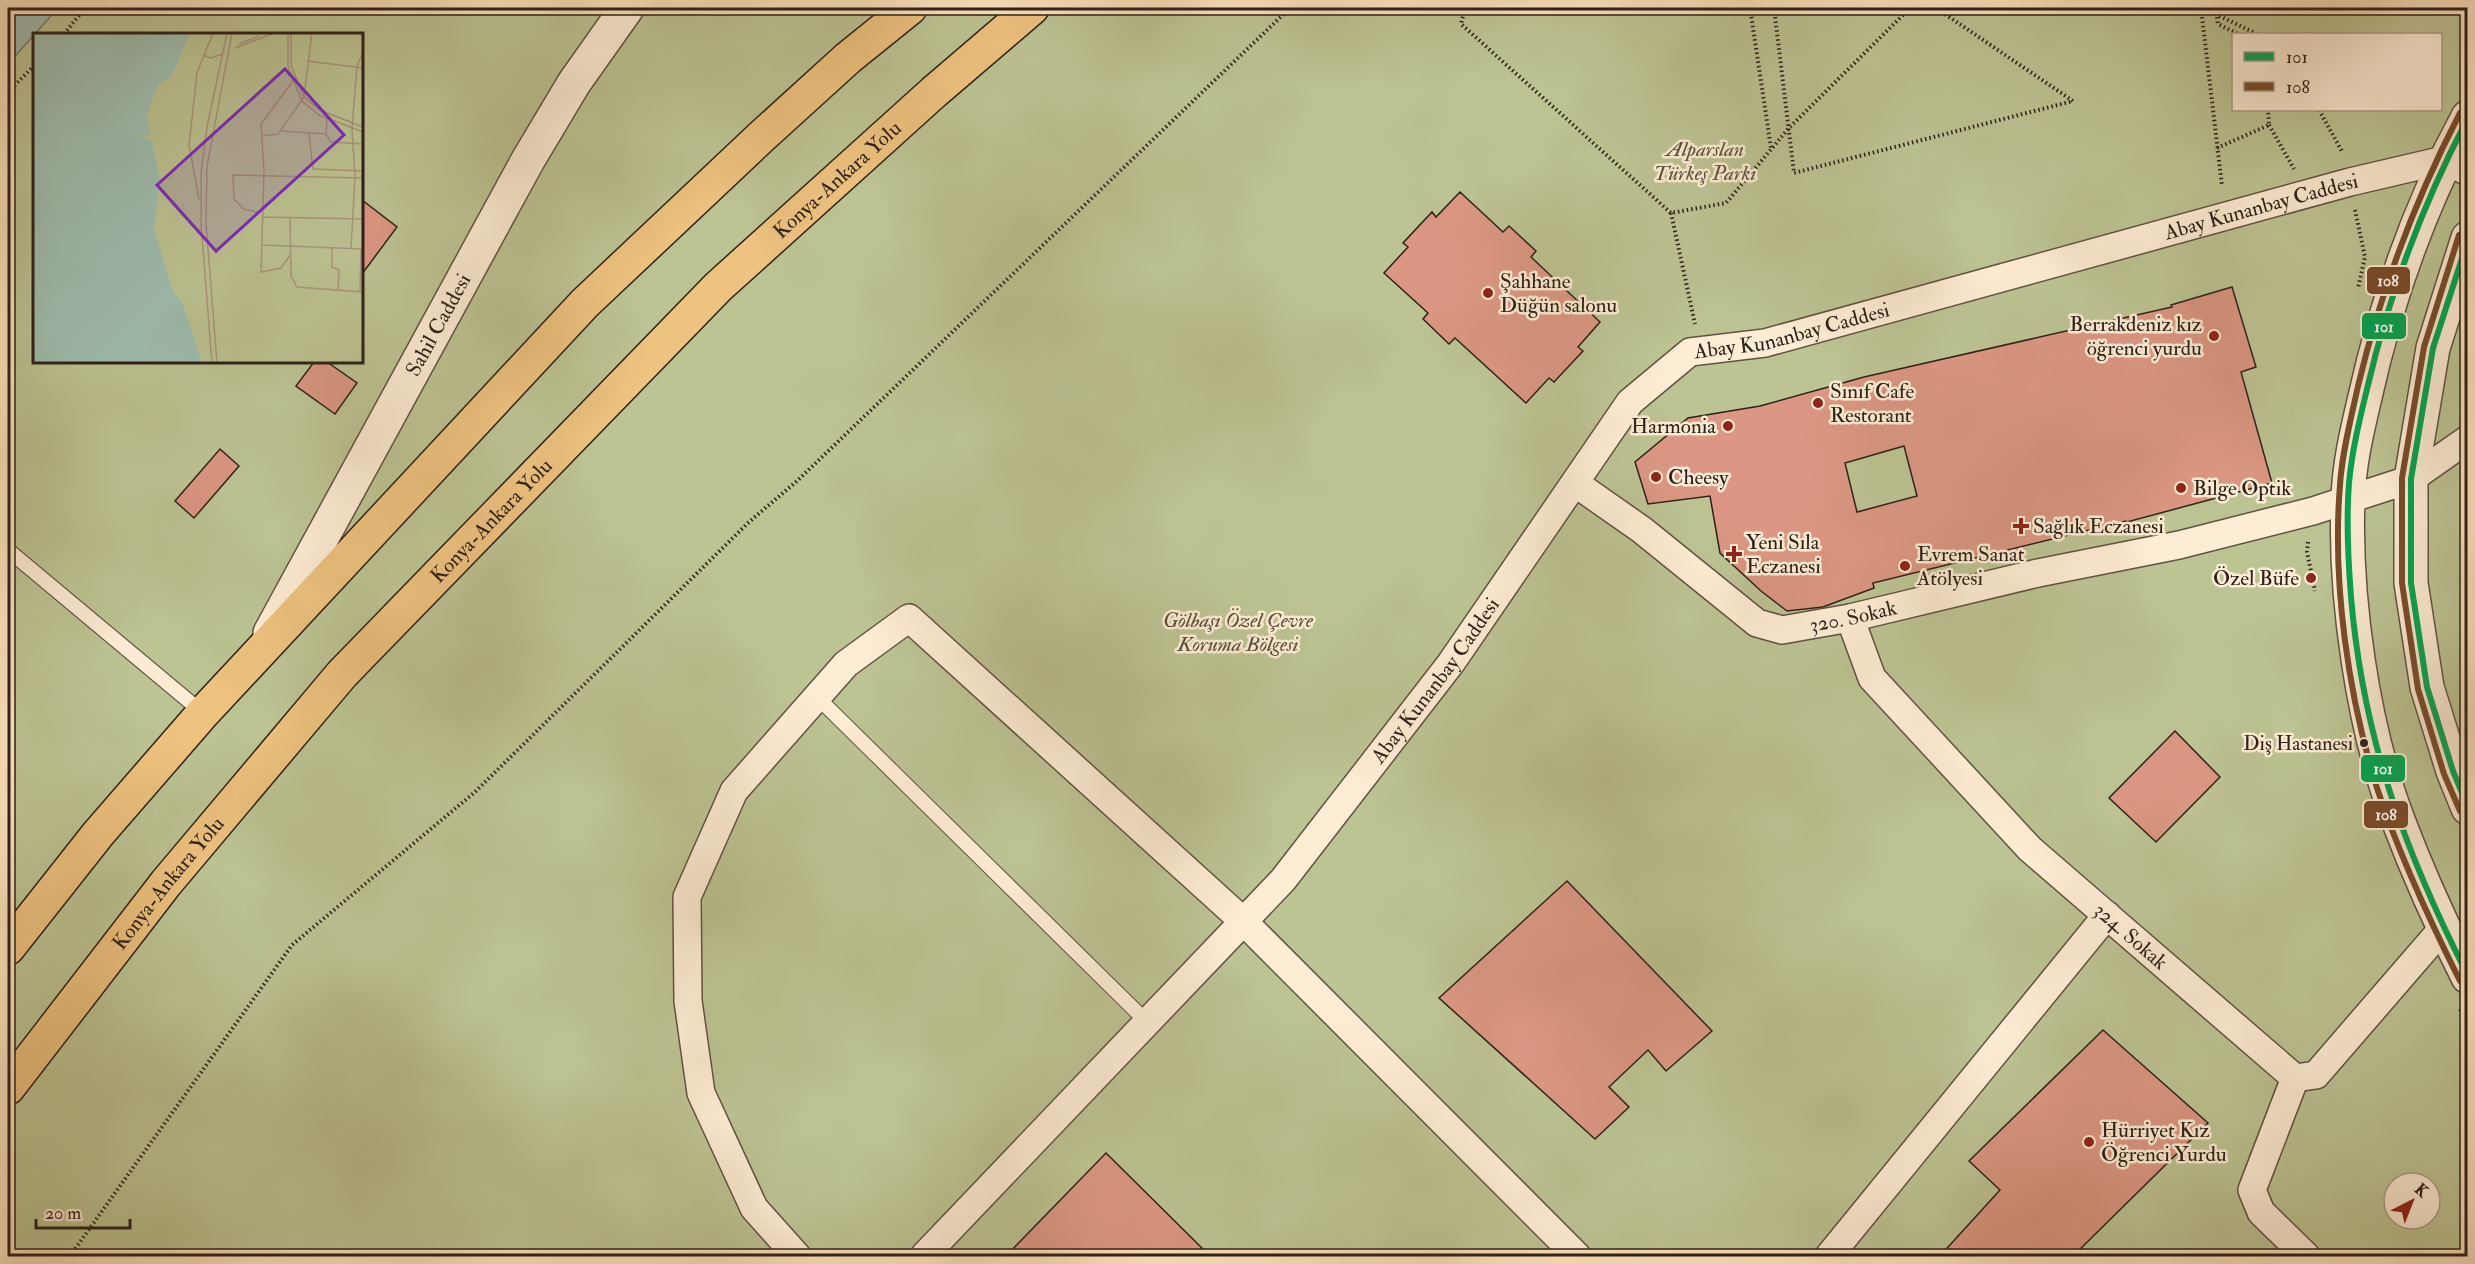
<svg xmlns="http://www.w3.org/2000/svg" width="2475" height="1264" viewBox="0 0 2475 1264" font-family="'IM FELL Double Pica',serif">
<style>
.green{fill:#bdc494;stroke:#757256;stroke-width:1.5;fill-rule:evenodd}
.water{fill:#9fbeb0;stroke:#717f74;stroke-width:1.5}
.building{fill:#db9783;stroke:#2d2119;stroke-width:1.5;fill-rule:evenodd}
.lines{fill:none;stroke-linecap:round;stroke-linejoin:round}
.service-casing{stroke:#615242;stroke-width:16}
.minor-casing{stroke:#615242;stroke-width:30}
.tertiary-casing{stroke:#615242;stroke-width:36}
.trunk-casing{stroke:#2d2119;stroke-width:36}
.path{stroke:#2d2119;stroke-width:4;stroke-dasharray:1.5 3;stroke-linecap:butt}
.service{stroke:#feedd5;stroke-width:14}
.minor{stroke:#feedd5;stroke-width:27}
.tertiary{stroke:#feedd5;stroke-width:33}
.trunk{stroke:#eec27f;stroke-width:33}
.bus-1-casing{stroke:#feedd5;stroke-width:10}
.bus-2-casing{stroke:#feedd5;stroke-width:10}
.bus-1{stroke:#00a651;stroke-width:6}
.bus-2{stroke:#7a4b2a;stroke-width:6}
.poi-dot{fill:#8f2418;stroke:#feedd5;stroke-width:2}
.bus-dot{fill:#2d2119;stroke:#feedd5;stroke-width:2}
.labels{text-anchor:middle;dominant-baseline:central;stroke-width:5;stroke-linejoin:round;paint-order:stroke}
.bus-label{font-size:20px;fill:#2d2119;stroke:#feedd5;text-anchor:end}
.park-label{font-size:21px;font-style:italic;fill:#58523e;stroke:#feedd5}
.street-label{font-size:21px;fill:#2d2119;stroke:#feedd5}
.poi-label{font-size:21px;fill:#2d2119;stroke:#feedd5;text-anchor:start}
.inset-road{fill:none;stroke:#aa957c;stroke-width:1.5}
.view{fill:#7b2cbf;fill-opacity:0.15;stroke:#7b2cbf;stroke-width:3}
.inset-edge{fill:none;stroke:#2d2119;stroke-width:3}
.line-badge{stroke:#feedd5;stroke-width:2}
.badge-label{font-size:16px;text-anchor:middle;font-weight:bold;fill:#fff}
</style>
<rect width="100%" height="100%" fill="#fde3be"/>
<filter id="stains"><feTurbulence type="fractalNoise" baseFrequency=".00333" numOctaves="4"/><feColorMatrix values="0 0 0 0 .2 0 0 0 0 .09 0 0 0 0 .02 0 0 0 .5 -.17"/></filter>
<radialGradient id="worn" r=".72"><stop offset=".6" stop-color="#630" stop-opacity="0"/><stop offset="1" stop-color="#630" stop-opacity=".3"/></radialGradient>
<path class="green" d="M8 8H2467V1256H8ZM34 34H362V362H34ZM2234 34H2440V110H2234ZM2394 1183H2430V1219H2394Z"/>
<path class="water" d="M8 8H58L8 64Z"/>
<path class="building" d="M1460 192 1503 232 1509 226 1536 251 1531 257 1600 322 1578 347 1583 351 1554 382 1549 378 1526 403 1455 338 1449 344 1423 319 1428 313 1384 273 1408 247 1403 243 1432 212 1436 217Z
M362 200 397 227 362 274Z
M2232 287 2256 367 2241 372 2272 483 2127 522 2126 521 1873 583 1874 588 1823 607 1787 611 1761 591 1720 553 1710 496 1648 504 1635 462 1688 418 1760 406 1864 377 2172 307 2171 305ZM1904 446 1917 496 1857 512 1845 463Z
M314 362H327L357 383 335 414 296 386Z
M220 449 239 466 194 518 175 501Z
M2175 731 2220 777 2156 842 2109 798Z
M1567 881 1712 1031 1666 1071 1648 1050 1609 1087 1629 1107 1595 1139 1439 998Z
M2103 1030 2208 1123 2072 1257H1939L2000 1190 1969 1161Z
M1106 1153 1211 1257H1005Z"/>
<g class="lines">
<g class="service-casing">
<path id="service" d="M8 550 203 713
M817 697 1148 1023"/>
</g>
<g class="minor-casing">
<g id="minor">
<path id="s1" d="M1575 483 1642 530 1757 623 1782 630 1850 618 2038 573 2179 545 2313 511 2411 479 2468 439"/>
<path id="s2" d="M1850 618 1872 678 2030 849 2295 1078 2316 1075 2443 928"/>
<path d="M2295 1078 2252 1190 2261 1212 2306 1256"/>
<path d="M797 1256 754 1208 701 1093 688 1001 687 897 734 791 846 664 909 618 1243 921 1577 1256"/>
<path id="s3" d="M924 1256 1283 880 1451 663 1630 402 1690 352 1765 343 2350 182 2444 160 2468 172"/>
<path d="M1829 1256 2107 915"/>
</g>
</g>
<g class="tertiary-casing">
<g id="tertiary">
<path d="M2468 117C2419 207 2387 298 2365 397 2357 431 2349 464 2348 499 2344 597 2363 728 2398 820 2418 873 2442 926 2468 977"/>
<path d="M2468 238 2433 348 2411 479V583L2427 687 2453 771 2468 808"/>
<path id="s4" d="M270 633 528 160 574 83 627 8"/>
</g>
</g>
<g class="trunk-casing">
<g id="trunk">
<path d="M8 948 98 834 203 713 585 303 760 138 848 58 910 8"/>
<path id="s5" d="M8 1088 166 883 342 674 718 287 934 92 1032 8"/>
</g>
</g>
<path class="path" d="M1465 8 1461 24 1671 213 1726 203 1789 128 1910 8
M1750 8 1771 148
M1774 8 1794 173 2073 101 1936 8
M2201 8 2222 186
M2203 8 2257 34
M2216 8 2218 24 2238 34
M64 34 85 8
M8 92 34 66
M2319 110 2343 153
M2269 125 2294 169
M2217 148 2269 125 2268 110
M2355 210 2365 257 2358 288
M1671 213 1695 324
M2308 542 2307 552 2315 591
M2460 1009 2468 1025
M70 1256 292 945 475 792 749 522 797 481 1290 8"/>
<use href="#service" class="service"/>
<use href="#minor" class="minor"/>
<use href="#tertiary" class="tertiary"/>
<use href="#trunk" class="trunk"/>
<g class="bus-1-casing">
<path id="bus-1" d="M2468 118C2423 203 2390 292 2368 385 2360 418 2352 450 2349 483 2346 521 2348 559 2351 597 2363 738 2404 850 2468 976
M2468 240 2433 348 2411 479V583L2427 687 2453 771 2468 807"/>
</g>
<g class="bus-2-casing">
<path id="bus-2" d="M2459 235 2424 347 2402 478V583L2418 689 2444 774 2460 811
M2460 981C2429 919 2399 855 2377 788 2348 695 2332 582 2340 485 2342 452 2351 419 2358 386 2381 290 2415 200 2460 113"/>
</g>
<use href="#bus-1" class="bus-1"/>
<use href="#bus-2" class="bus-2"/>
</g>
<g class="poi-dot">
<circle cx="1488" cy="293" r="6"/>
<circle cx="2214" cy="336" r="6"/>
<circle cx="1818" cy="403" r="6"/>
<circle cx="1728" cy="426" r="6"/>
<circle cx="1656" cy="477" r="6"/>
<circle cx="2181" cy="488" r="6"/>
<path d="M2018 517h6v6h6v6h-6v6h-6v-6h-6v-6h6z"/>
<path d="M1731 545h6v6h6v6h-6v6h-6v-6h-6v-6h6z"/>
<circle cx="1905" cy="566" r="6"/>
<circle cx="2311" cy="578" r="6"/>
<circle cx="2089" cy="1142" r="6"/>
</g>
<circle class="bus-dot" cx="2364" cy="743" r="5"/>
<g class="labels">
<g class="bus-label">
<text x="2353" y="743">Diş Hastanesi</text>
</g>
<g class="park-label">
<text x="1705" y="149">Alparslan<tspan x="1705" dy="24">Türkeş Parkı</tspan></text>
<text x="1238" y="620">Gölbaşı Özel Çevre<tspan x="1238" dy="24">Koruma Bölgesi</tspan></text>
</g>
<g class="street-label">
<text stroke="none"><textPath href="#s5" startOffset="1232">Konya-Ankara Yolu</textPath></text>
<text stroke="none"><textPath href="#s3" startOffset="1779">Abay Kunanbay Caddesi</textPath></text>
<text stroke="none"><textPath href="#s4" startOffset="351">Sahil Caddesi</textPath></text>
<text stroke="none"><textPath href="#s3" startOffset="1293">Abay Kunanbay Caddesi</textPath></text>
<text stroke="none"><textPath href="#s5" startOffset="746">Konya-Ankara Yolu</textPath></text>
<text stroke="none"><textPath href="#s1" startOffset="328">320. Sokak</textPath></text>
<text stroke="none"><textPath href="#s3" startOffset="771">Abay Kunanbay Caddesi</textPath></text>
<text stroke="none"><textPath href="#s5" startOffset="260">Konya-Ankara Yolu</textPath></text>
<text stroke="none"><textPath href="#s2" startOffset="430">324. Sokak</textPath></text>
</g>
<g class="poi-label">
<text x="1500" y="281">Şahhane<tspan x="1500" dy="24">Düğün salonu</tspan></text>
<text x="2202" y="324" text-anchor="end">Berrakdeniz kız<tspan x="2202" dy="24">öğrenci yurdu</tspan></text>
<text x="1830" y="391">Sınıf Cafe<tspan x="1830" dy="24">Restorant</tspan></text>
<text x="1716" y="426" text-anchor="end">Harmonia</text>
<text x="1668" y="477">Cheesy</text>
<text x="2193" y="488">Bilge Optik</text>
<text x="2033" y="526">Sağlık Eczanesi</text>
<text x="1746" y="542">Yeni Sıla<tspan x="1746" dy="24">Eczanesi</tspan></text>
<text x="1917" y="554">Evrem Sanat<tspan x="1917" dy="24">Atölyesi</tspan></text>
<text x="2299" y="578" text-anchor="end">Özel Büfe</text>
<text x="2101" y="1130">Hürriyet Kız<tspan x="2101" dy="24">Öğrenci Yurdu</tspan></text>
</g>
</g>
<g transform="translate(33 33)">
<rect width="330" height="330" fill="#fde3be"/>
<path d="M0 0H330V330H0Z" fill="#bdc494"/>
<path d="M0 0H157L138 44 126 51 119 67 114 83 118 103H106L119 108 127 148 121 196 139 256 151 274 169 330H0Z" fill="#9fbeb0"/>
<path class="inset-road" d="M255 0V33L269 68 286 82 330 99M258 0V32L271 64 287 77 330 94M206 11 226 3M202 15 241 0M170 22 178 25 189 21M274 28 330 35M248 98 293 101 294 86M276 101 280 136 330 138M293 101 298 109 330 111M228 103 245 101 271 64 279 0M166 166 156 112 164 40 180 0M227 180 211 176 201 166 200 142 330 145M230 184 330 186M257 184 258 243 264 254 330 259M229 212 330 216M299 215V234L306 237 305 258M318 216 322 144 319 96 324 33 330 19M257 222 248 235 228 239 231 138 228 91 262 45M327 259 328 216M179 330 168 191V140L174 94 194 0M184 330 173 190 174 133 199 0"/>
<path class="view" d="M252 36 311 102 183 218 124 152Z"/>
<rect width="330" height="330" class="inset-edge"/>
</g>
<g class="line-badge">
<rect x="2366" y="266" width="45" height="29" rx="6" fill="#7a4b2a"/>
<rect x="2361" y="312" width="46" height="28" rx="6" fill="#00a651"/>
<rect x="2360" y="754" width="46" height="29" rx="6" fill="#00a651"/>
<rect x="2363" y="800" width="46" height="29" rx="6" fill="#7a4b2a"/>
</g>
<g class="badge-label">
<text x="2388" y="286">108</text>
<text x="2384" y="332">101</text>
<text x="2383" y="774">101</text>
<text x="2386" y="820">108</text>
</g>
<rect width="2475" height="1264" fill="none" stroke="#fde3be" stroke-width="30"/>
<rect x="9" y="9" width="2457" height="1246" fill="none" stroke="#2d2119" stroke-width="3"/>
<rect x="15" y="15" width="2445" height="1234" fill="none" stroke="#2d2119" stroke-width="1.5"/>
<rect x="2232" y="33" width="210" height="78" fill="#feedd5" stroke="#aa9b8a" stroke-width="1.5"/>
<rect x="2244" y="52" width="30" height="9" fill="#00a651" stroke="#aa9b8a" stroke-width="1.5"/>
<text x="2286" y="63" font-size="18" fill="#2d2119">101</text>
<rect x="2244" y="82" width="30" height="9" fill="#7a4b2a" stroke="#aa9b8a" stroke-width="1.5"/>
<text x="2286" y="93" font-size="18" fill="#2d2119">108</text>
<g transform="translate(2412 1201) rotate(42)"><circle r="28" fill="#feedd5" stroke="#aa9b8a" stroke-width="1.5"/>
<path d="M0-4.5L10 22L0 15L-10 22Z" fill="#8f2418"/>
<text y="-9" font-size="16" font-weight="bold" text-anchor="middle" fill="#2d2119">K</text>
</g>
<path d="M36 1219v9h94v-9" fill="none" stroke="#2d2119" stroke-width="3"/>
<text x="45" y="1219" font-size="18" fill="#2d2119" stroke="#feedd5" stroke-width="4.5" paint-order="stroke">20 m</text>
<rect width="100%" height="100%" filter="url(#stains)"/>
<rect width="100%" height="100%" fill="url(#worn)"/>
</svg>
